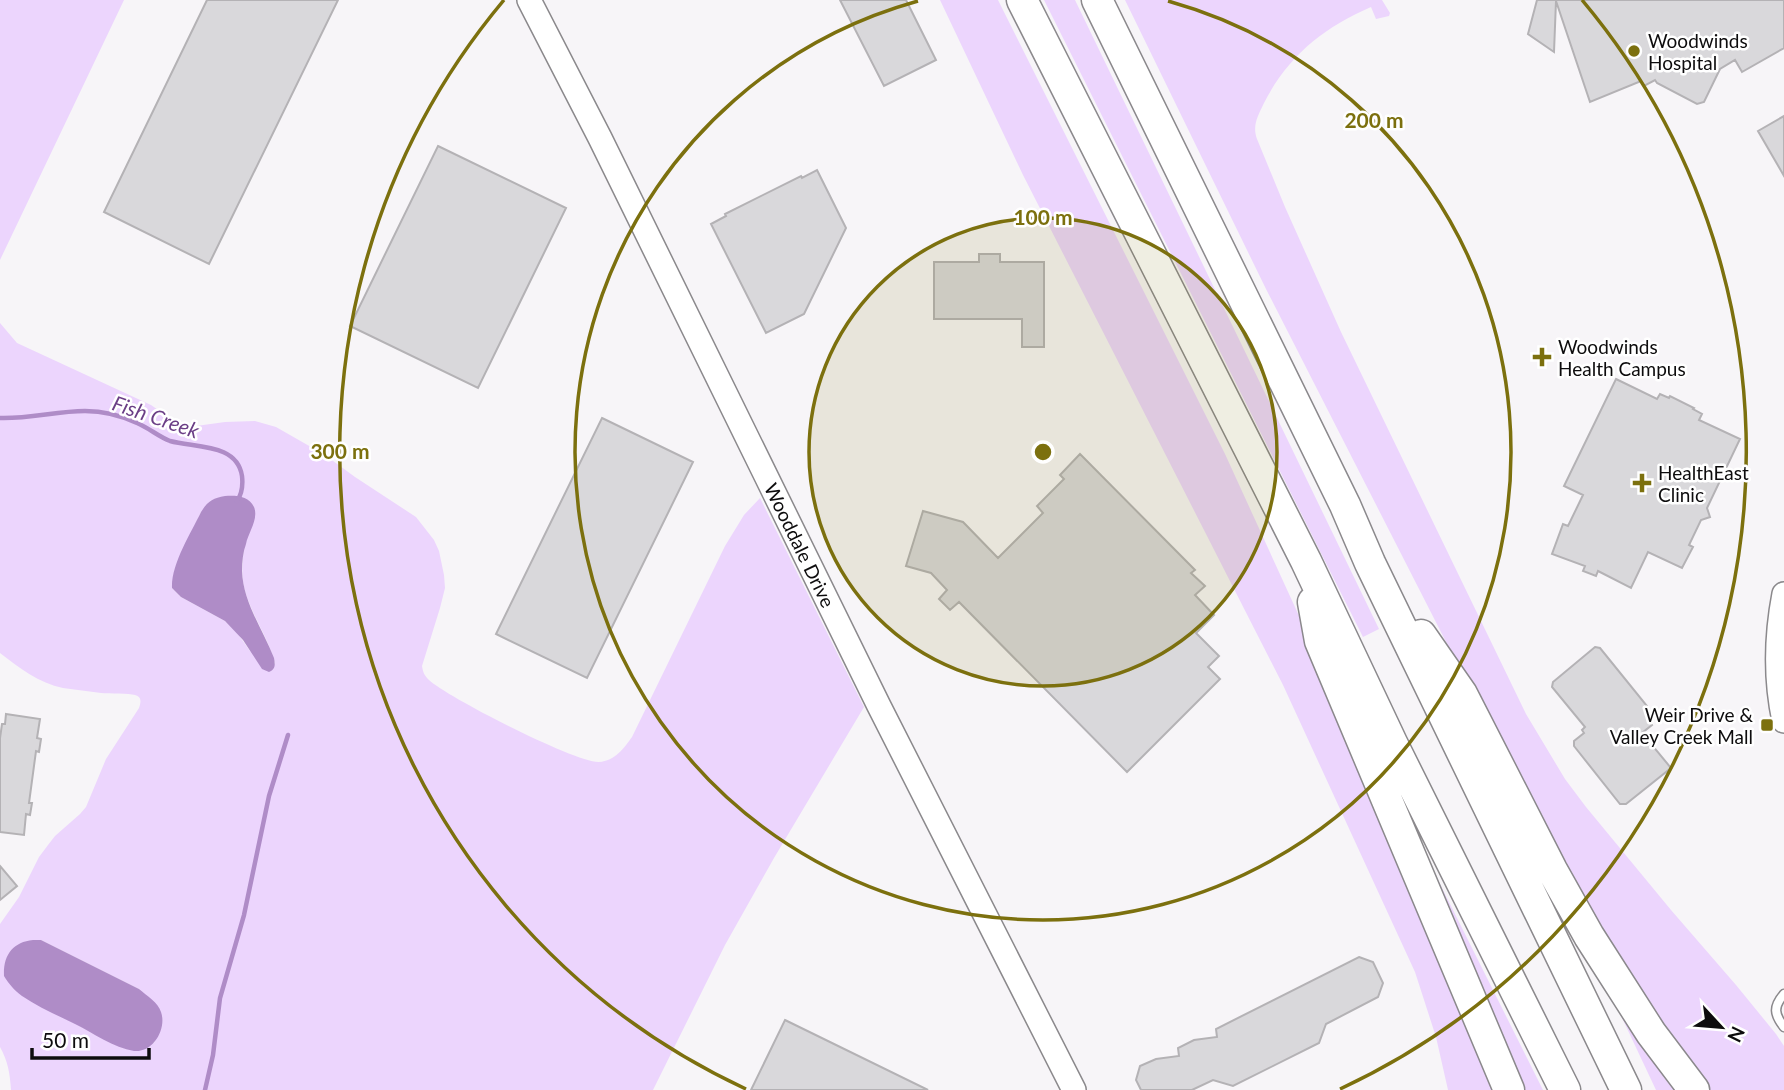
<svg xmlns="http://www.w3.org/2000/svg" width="1784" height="1090" viewBox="0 0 1784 1090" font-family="Lato,sans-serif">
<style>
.green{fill:#ecd5fd;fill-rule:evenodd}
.water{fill:#af8cc7}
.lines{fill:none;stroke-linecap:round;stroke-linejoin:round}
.stream{stroke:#af8cc7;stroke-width:4.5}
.building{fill:#d9d8db;stroke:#b4b2b5;stroke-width:2}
.lane-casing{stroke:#8b898c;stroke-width:11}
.secondary-casing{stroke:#8b898c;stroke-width:26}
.highway-casing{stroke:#8b898c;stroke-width:33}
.lane{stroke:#fff;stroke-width:8}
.secondary{stroke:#fff;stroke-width:23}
.highway{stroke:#fff;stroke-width:30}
.ring{fill:none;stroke:#7c700e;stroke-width:3.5}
.poi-dot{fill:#7c700e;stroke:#fff;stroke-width:2.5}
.labels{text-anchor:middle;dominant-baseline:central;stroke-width:5;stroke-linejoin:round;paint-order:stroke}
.poi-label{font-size:19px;fill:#0d0c0d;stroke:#fff;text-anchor:start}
.street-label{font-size:19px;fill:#0d0c0d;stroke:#fff}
.water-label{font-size:21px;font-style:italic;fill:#6b3e86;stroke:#fff}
.centre{fill:#7c700e;stroke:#fff;stroke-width:3.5}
.ring-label{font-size:21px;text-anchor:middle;font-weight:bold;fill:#7c700e;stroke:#fff;stroke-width:5;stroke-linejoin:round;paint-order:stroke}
</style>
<rect width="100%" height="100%" fill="#f7f5f8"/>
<path class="green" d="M0 0H124L0 260Z
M940 0H998L1225 454 1316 653 1502 1090H1448L1436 1037 1415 972 1283 685 1023 175Z
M1044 0H1075L1379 629 1363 637Z
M1125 0H1382L1390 13 1389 16 1376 19 1371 7C1323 28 1288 56 1264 103 1258 116 1252 125 1257 139L1285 207 1341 332 1526 714 1565 779 1586 807 1671 910 1736 985 1776 1034 1784 1046V1090H1703L1671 1049 1545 836 1266 289Z
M0 323 17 343 151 405 180 425 196 426 225 422 255 421 276 427 325 455 355 477 416 517 434 540 439 551 444 575 445 588 440 608 422 666C423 672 424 675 429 680 447 697 576 763 599 762 615 761 624 748 632 737L725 546 744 515 760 498 864 707 774 858 725 945 653 1090H11C10 1074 8 1061 0 1047V924L19 897 39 857 48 845 55 836 80 814 86 807 106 759 139 708C141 702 142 697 135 695 129 693 110 694 101 693 89 691 75 690 63 688 39 683 19 668 0 653ZM245 499 253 506C254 519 251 526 247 538 243 551 241 567 243 582 248 611 268 635 275 664L250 651 238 634 225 621 181 597 172 588 175 568 201 512ZM33 940H41L139 989 161 1025 154 1043 116 1045 23 996Z
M1425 854 1543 1090H1516Z
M1616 1005 1685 1090H1656Z"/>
<path class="water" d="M225 496C236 495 249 496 254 507 259 519 248 533 246 544 243 552 242 562 242 571 243 602 263 630 274 658 275 664 276 669 269 672L262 669 243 640 225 621 181 597 172 588C171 564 191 533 201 512 208 501 213 498 225 496Z
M33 940H41L139 989C147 996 158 1002 161 1012 167 1029 153 1053 134 1051 114 1048 93 1033 75 1024 57 1015 38 1007 22 996 14 990 9 984 4 976 3 955 13 942 33 940Z"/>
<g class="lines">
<path class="stream" d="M0 418C29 419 57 411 85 411 102 411 122 416 137 423 149 428 159 437 170 441 195 448 237 443 242 476 243 485 242 494 237 501
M205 1090 213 1055 220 998 244 915 269 796 288 735"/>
</g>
<path class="building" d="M207 0H338L209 264 104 212Z
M840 0H906L936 60 884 86Z
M1537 0H1784V48L1742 72 1735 60 1720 69 1704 102 1697 104 1657 83 1655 80 1644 86 1641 81 1590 102 1556 1 1554 52 1528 34Z
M1784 116V176L1758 131Z
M438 146 566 208 478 388 350 326Z
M817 170 846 228 804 314 766 333 711 224 726 216 725 214 801 176 802 178Z
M979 254H1000V262H1044V347H1022V319H934V262H979Z
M1616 379 1657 399 1660 394 1669 398 1670 396 1694 408 1693 409 1702 414 1699 420 1740 439 1707 508 1710 517 1701 520 1689 545 1693 547 1682 568 1648 552 1631 588 1598 571 1596 576 1583 571 1585 566 1552 554 1563 524 1568 526 1583 495 1564 486Z
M602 418 693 462 587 678 496 634Z
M1080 454 1195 570 1191 573 1205 586 1195 595 1214 615 1196 633 1219 656 1208 667 1220 679 1127 772 959 602 950 610 939 599 947 590 931 573 906 566 923 511 963 522 998 558 1043 513 1037 506 1064 479 1060 475Z
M1595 647 1600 648 1647 706 1646 716 1652 725 1642 733 1671 768 1626 804H1620L1574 746V741L1584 733 1582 730 1585 727 1552 687 1553 682Z
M6 714 40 719 37 738 41 739 39 752 36 751 29 803H32L30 815 26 814 24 835 0 832V738L2 724H5Z
M0 866 17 886 0 900Z
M1359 957 1373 962 1383 983 1378 997 1326 1024 1319 1043 1233 1086 1213 1080 1192 1090H1141L1136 1080 1140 1066 1156 1059 1179 1056 1178 1048 1194 1040 1217 1037 1216 1029Z
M785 1020 928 1090H751Z"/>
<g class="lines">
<g class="lane-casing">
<path id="lane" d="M1784 994C1773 1007 1774 1014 1784 1027"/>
</g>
<g class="secondary-casing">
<path id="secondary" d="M529 0 600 138 879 706 1074 1090
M1784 594C1776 636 1775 679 1784 721"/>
</g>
<g class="highway-casing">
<path id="highway" d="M1022 0 1306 561 1392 743 1565 1090
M1097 0 1345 505 1370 563 1626 1090
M1313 602 1320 641 1509 1090
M1421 635 1462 694 1552 870 1589 936 1651 1033 1694 1090"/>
</g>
<use href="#lane" class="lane"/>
<use href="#secondary" class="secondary"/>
<use href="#highway" class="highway"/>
</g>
<circle cx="1043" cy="452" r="234" fill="#7c700e" fill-opacity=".12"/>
<g class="ring">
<circle cx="1043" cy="452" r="234"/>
<path d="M1168 1A468 468 0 1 1 918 1"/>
<path d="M746 1089A703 703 0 0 1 504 0M1582 0A703 703 0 0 1 1340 1089"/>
</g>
<g class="poi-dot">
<circle cx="1634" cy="51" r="7"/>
<path d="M1538.5 346.5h7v7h7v7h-7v7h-7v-7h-7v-7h7z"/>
<path d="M1638.5 472.5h7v7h7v7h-7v7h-7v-7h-7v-7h7z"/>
<rect x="1760" y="718" width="14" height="14" rx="3.5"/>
</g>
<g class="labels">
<g class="poi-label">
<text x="1648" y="40">Woodwinds<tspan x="1648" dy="22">Hospital</tspan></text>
<text x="1558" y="346">Woodwinds<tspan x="1558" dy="22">Health Campus</tspan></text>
<text x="1658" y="472">HealthEast<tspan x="1658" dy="22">Clinic</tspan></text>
<text x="1753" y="714" text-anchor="end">Weir Drive &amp;<tspan x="1753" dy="22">Valley Creek Mall</tspan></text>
</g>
<g class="street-label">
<text transform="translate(800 545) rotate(64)">Wooddale Drive</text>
</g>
<g class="water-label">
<text transform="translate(156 416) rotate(19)">Fish Creek</text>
</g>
</g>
<circle cx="1043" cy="452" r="10" class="centre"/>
<g class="ring-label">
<text x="1374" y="128">200 m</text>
<text x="1043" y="225">100 m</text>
<text x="340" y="459">300 m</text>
</g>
<g transform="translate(1721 1027) rotate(116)" stroke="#ffffff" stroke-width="5" paint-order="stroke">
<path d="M0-5L12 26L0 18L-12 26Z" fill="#0d0c0d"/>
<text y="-10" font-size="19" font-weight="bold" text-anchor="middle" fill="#0d0c0d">N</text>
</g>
<path d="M32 1048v10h117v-10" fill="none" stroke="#0d0c0d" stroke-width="3.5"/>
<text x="42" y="1048" font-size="21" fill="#0d0c0d" stroke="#ffffff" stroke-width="5" paint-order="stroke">50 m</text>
</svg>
